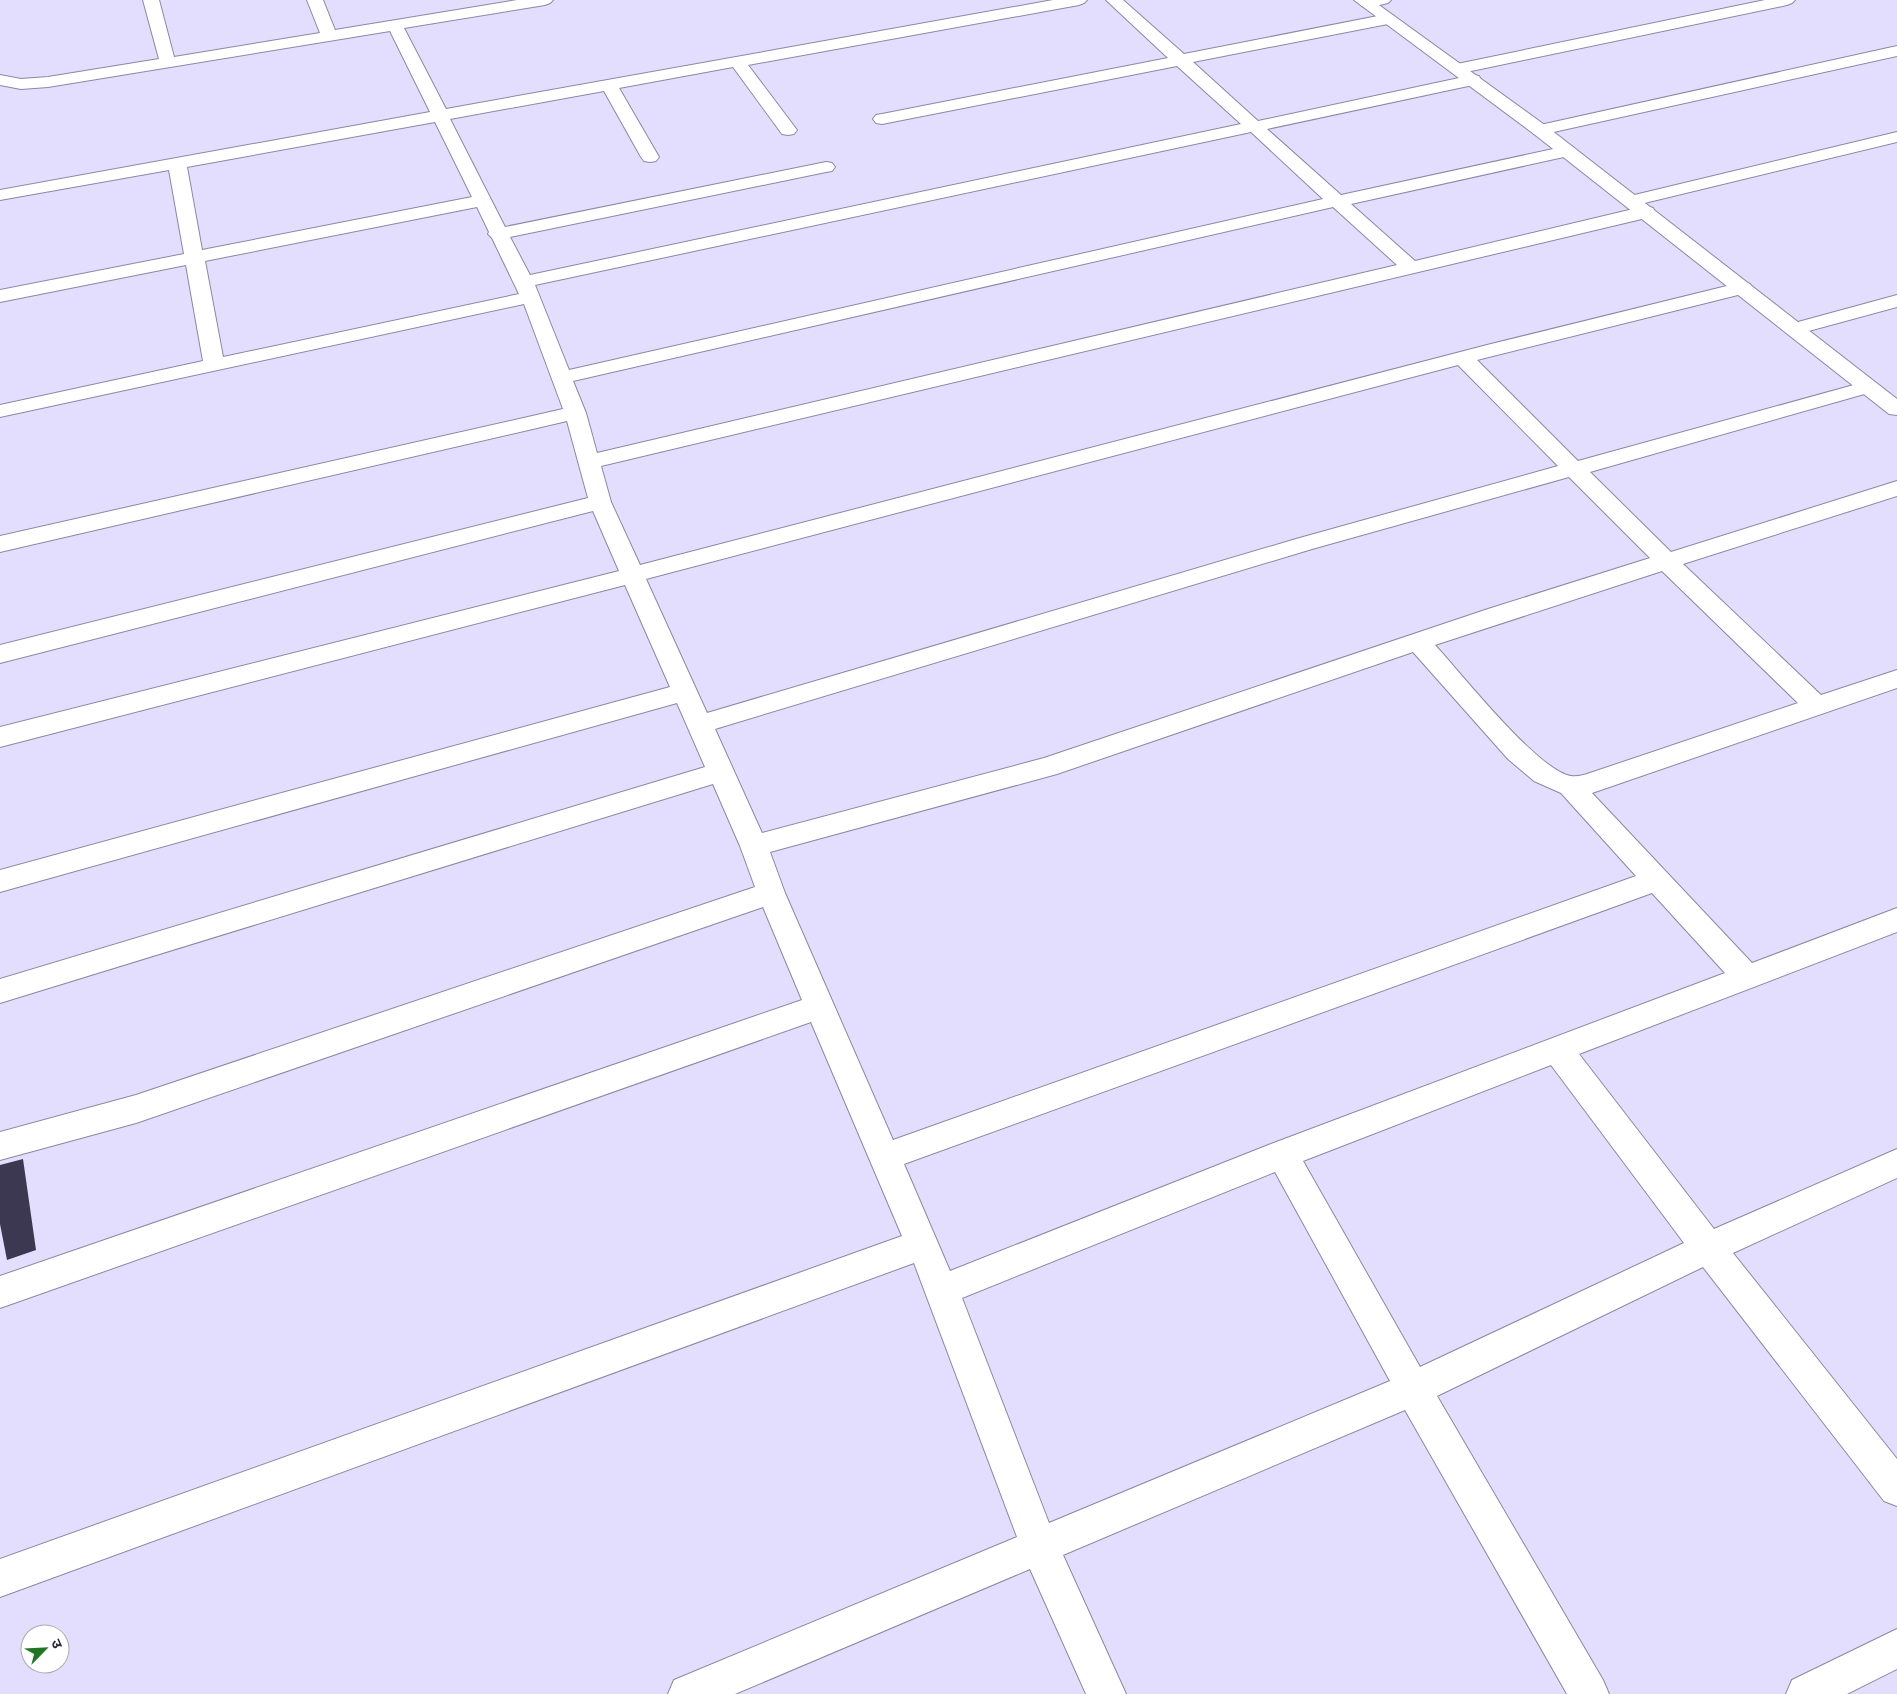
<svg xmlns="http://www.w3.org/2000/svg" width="1897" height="1694" viewBox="0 0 1897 1694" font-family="Ubuntu,'Noto Sans Devanagari',sans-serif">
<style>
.building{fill:#3d3851}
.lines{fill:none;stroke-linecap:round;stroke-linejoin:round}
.street-casing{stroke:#8c87a4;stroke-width:2}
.secondary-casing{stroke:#8c87a4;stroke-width:2}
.street{fill:#fff;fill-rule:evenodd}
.secondary{fill:#fff;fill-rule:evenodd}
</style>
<rect width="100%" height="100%" fill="#e3defd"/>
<path class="building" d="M23 1159 36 1250 7 1260 0 1224V1165Z"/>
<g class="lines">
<g class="street-casing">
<path id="street" d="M143 0H159L174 57 320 33 307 0H323L335 30 517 0H553L550 3 545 5 404 28 446 109 1053 0H1087L1084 3 1079 5 748 65 797 130 794 134 788 135 782 134 733 67 619 88 659 157 656 161 650 162 644 161 641 157 604 91 450 119 505 227 826 162 832 163 835 167 832 171 826 172 510 237 530 275 1241 124 1177 66 882 124 876 123 873 119 876 115 882 114 1168 58 1106 0H1123L1184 54 1388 14 1394 16 1396 19 1394 22 1388 24 1193 62 1258 121 1473 75 1479 76 1481 80 1479 84 1473 85 1267 129 1341 195 1567 146 1573 147 1576 151 1573 155 1351 204 1415 261 1646 206 1653 208 1655 212 1653 216 1646 218 601 466 611 502 640 565 1491 344 1743 282 1750 284 1753 288 1750 292 1477 360 1578 461 1861 383 1868 381 1875 383 1878 387 1875 391 1590 472 1671 552 1897 481V496L1683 564 1821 695 1897 670V688L1592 793 1752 963 1897 908V932L1579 1054 1714 1229 1897 1149V1178L1733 1253 1897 1459V1506L1884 1501 1703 1267 1437 1396 1603 1680 1609 1694H1567L1405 1410 1063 1555 1126 1694H1086L1030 1569 735 1694H668L674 1680 1017 1537 914 1263 0 1597V1559L902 1236 811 1022 0 1308V1276L802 1000 763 907 136 1123 0 1160V1132L136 1095 755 887 740 846 713 784 0 1003V979L705 767 677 703 0 892V870L670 687 625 585 0 747V727L619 571 593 511 0 663V645L588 498 567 421 0 552V536L563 409 524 304 0 417V405L203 361 186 265 0 302V290L184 254 169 170 0 200V190L430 112 390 31 48 87 21 89 0 85V75L21 79 48 77 159 59ZM435 122 472 197 202 250 187 167ZM1251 132 1323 199 569 370 535 285ZM477 207 489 232 488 234 492 238 519 294 223 357 205 261ZM1333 207 1397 265 597 453 586 413 573 381ZM1458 365 1558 466 1296 539 707 713 646 579ZM1569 477 1650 558 1488 609 1044 758 762 833 715 729 1312 549ZM1662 571 1798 703 1590 773C1584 775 1577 777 1571 776 1538 771 1460 672 1435 645ZM1413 652 1508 759 1534 781 1561 793 1636 876 893 1140 785 893 770 852 1057 774ZM1652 893 1725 973 1271 1144 950 1271 904 1164ZM1551 1065 1684 1243 1420 1367 1303 1161ZM1275 1172 1390 1381 1049 1523 962 1298Z
M1361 0H1391L1388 3 1367 8 1362 6 1359 3Z
M1765 0H1795L1792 3 1787 5 1457 74 1451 72 1449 69 1451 66 1457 64Z
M1897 46V56L1540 135 1534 134 1531 130 1534 126 1540 125Z
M1897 132V142L1632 206 1626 205 1623 201 1626 197Z
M1897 295V307L1794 335 1787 333 1784 329 1787 325Z
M1897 1629V1669L1847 1694H1786L1792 1680Z"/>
</g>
<g class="secondary-casing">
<path id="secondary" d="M1354 0H1372L1546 126 1897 399V415L1889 414 1534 134Z"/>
</g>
<use href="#street" class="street"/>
<use href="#secondary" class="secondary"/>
</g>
<g transform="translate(45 1649) rotate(66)"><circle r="24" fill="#ffffff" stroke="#abaaaf"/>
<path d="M0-4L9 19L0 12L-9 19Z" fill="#217622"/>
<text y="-8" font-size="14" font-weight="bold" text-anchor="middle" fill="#2d2a36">उ</text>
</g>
</svg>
